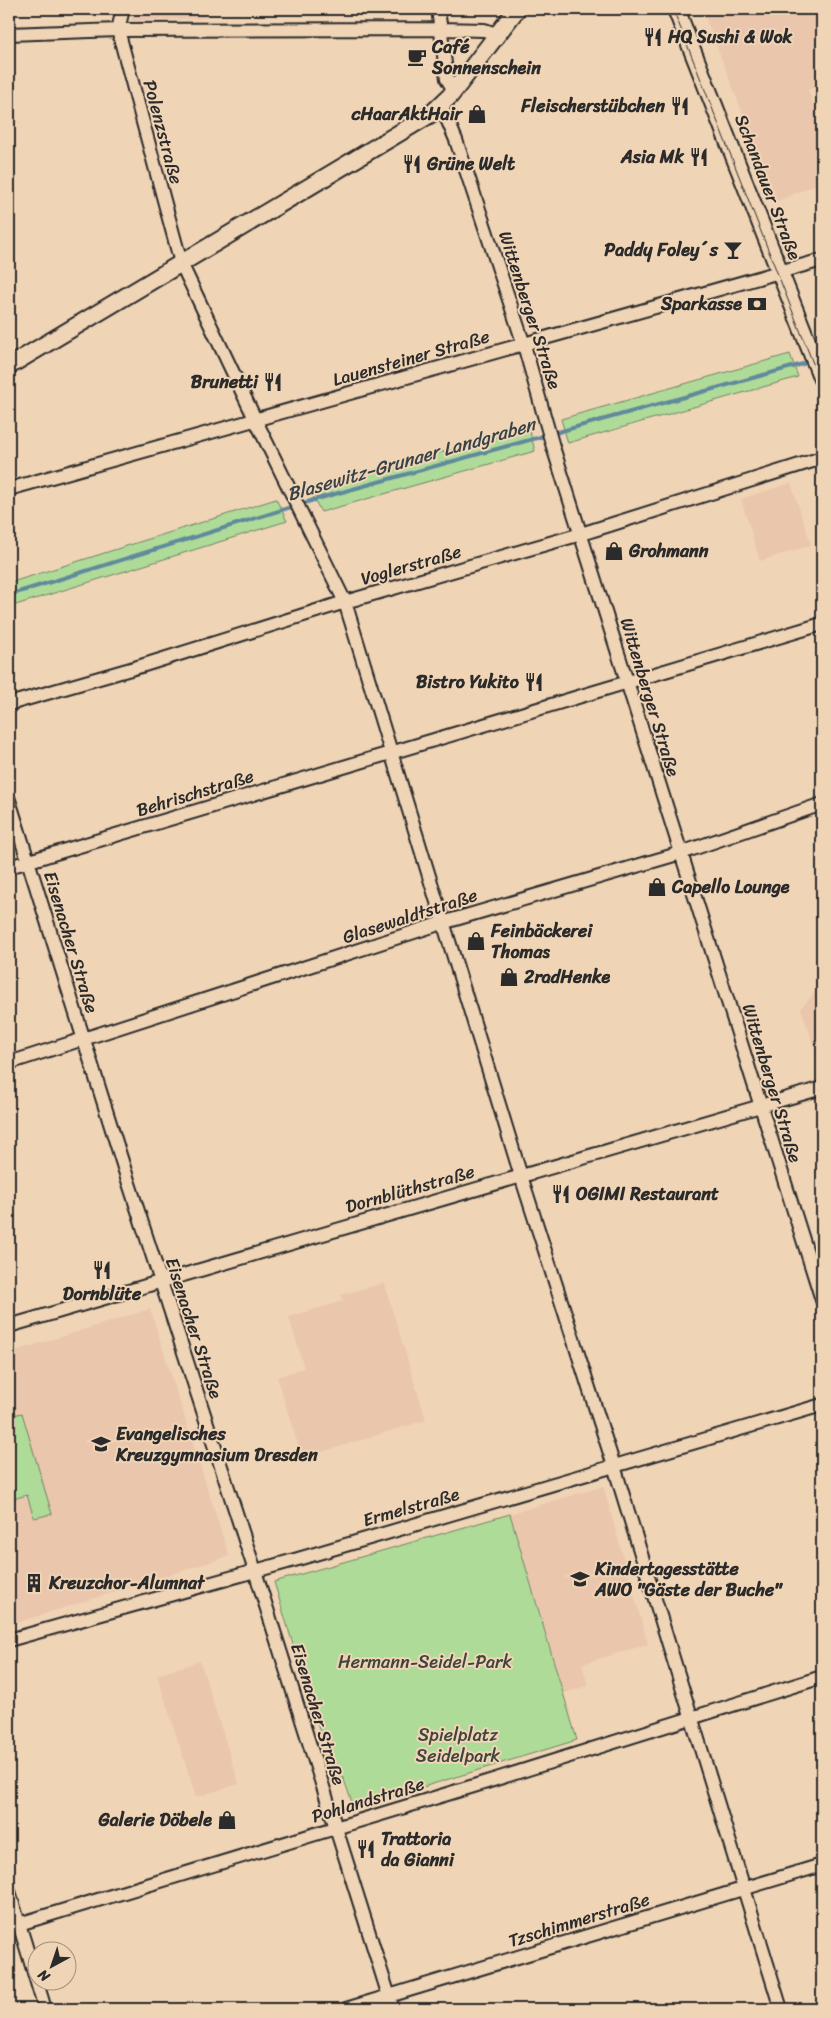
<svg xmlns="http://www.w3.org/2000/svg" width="831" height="2018" viewBox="0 0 831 2018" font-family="Sriracha,sans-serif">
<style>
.built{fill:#eac6ac}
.green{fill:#afdb99;stroke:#6d8362}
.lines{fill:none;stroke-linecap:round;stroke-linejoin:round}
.stream{stroke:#618a9b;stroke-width:4}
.minor-casing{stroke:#2b2b2b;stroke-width:16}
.major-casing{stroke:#2b2b2b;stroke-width:20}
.minor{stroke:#f0d4b6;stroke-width:12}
.major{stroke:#f0d4b6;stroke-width:16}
.tram{stroke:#2b2b2b;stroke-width:1}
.labels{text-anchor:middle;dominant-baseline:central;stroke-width:4;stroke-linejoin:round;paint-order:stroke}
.poi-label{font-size:18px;font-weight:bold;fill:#2b2b2b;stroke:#f0d4b6;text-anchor:start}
.street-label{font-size:18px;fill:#2b2b2b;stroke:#f0d4b6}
.park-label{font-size:18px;fill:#3f453c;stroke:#f0d4b6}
.water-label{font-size:19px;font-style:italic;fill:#384347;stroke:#f0d4b6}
</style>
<rect width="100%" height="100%" fill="#f0d4b6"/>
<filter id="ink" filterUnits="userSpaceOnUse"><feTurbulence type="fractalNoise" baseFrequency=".02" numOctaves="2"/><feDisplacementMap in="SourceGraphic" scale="10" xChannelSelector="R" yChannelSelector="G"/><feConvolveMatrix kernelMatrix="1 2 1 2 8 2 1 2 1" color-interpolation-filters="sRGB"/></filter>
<g filter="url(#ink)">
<path class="built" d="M134 9H205L206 18 131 21Z
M702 9H822V85L808 90 814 105 822 103V182L777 201Z
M791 483 811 545 760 561 741 499Z
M822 988V1069L801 1008 817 990Z
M384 1283 426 1420 302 1458 277 1377 304 1368 289 1317 343 1301 341 1295Z
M150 1309 229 1556 9 1625V1548L12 1547 9 1535V1353Z
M603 1486 648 1644 582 1664 588 1686 564 1693 510 1514Z
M200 1661 239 1784 196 1797 157 1675Z"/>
<path class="green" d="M790 354 798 377 568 443 561 419Z
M529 428 535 451 321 512 309 489Z
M276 499 287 521 9 607V583Z
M22 1413 52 1514 34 1518 27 1495 9 1500V1416Z
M510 1514 577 1740 354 1808 343 1777 334 1779 274 1582Z"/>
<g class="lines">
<path class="stream" d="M9 595 317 499 810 362"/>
<g class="minor-casing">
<path id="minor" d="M123 9 118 30 181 263 255 419 345 602 521 1176 614 1466 781 2009
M438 9 447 79 454 90
M9 34 118 30 440 29 484 30 497 34
M441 105 456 140 524 345 553 447 822 1300
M9 489 822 260
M9 704 141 666 345 602 581 534 822 458
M9 800 125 1171 255 1571 393 2009
M9 867 822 624
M9 1063 442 923 681 853 822 804
M9 1326 822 1088
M9 1640 298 1559 822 1405
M9 1891 45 2009
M9 1927 477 1785 822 1677
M346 2009 822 1865"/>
</g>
<g class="major-casing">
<path id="major" d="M676 9 822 379
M9 366 431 114 450 96 517 9"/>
</g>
<use href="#minor" class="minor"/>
<use href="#major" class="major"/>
<path class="tram" d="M673 9 822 386"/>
</g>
</g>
<defs>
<g id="restaurant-bare" transform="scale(1.5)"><path d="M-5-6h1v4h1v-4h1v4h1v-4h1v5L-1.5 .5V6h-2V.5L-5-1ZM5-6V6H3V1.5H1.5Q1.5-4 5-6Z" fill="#2b2b2b" stroke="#f0d4b6" stroke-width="2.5" paint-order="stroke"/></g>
<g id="cafe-bare" transform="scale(1.5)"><path d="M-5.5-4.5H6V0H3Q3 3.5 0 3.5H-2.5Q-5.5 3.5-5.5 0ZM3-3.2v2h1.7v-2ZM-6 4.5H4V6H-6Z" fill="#2b2b2b" stroke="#f0d4b6" stroke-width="2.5" paint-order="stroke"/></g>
<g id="shop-bare" transform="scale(1.5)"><path d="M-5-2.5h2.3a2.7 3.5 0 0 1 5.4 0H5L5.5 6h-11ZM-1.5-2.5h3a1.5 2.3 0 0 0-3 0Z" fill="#2b2b2b" stroke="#f0d4b6" stroke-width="2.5" paint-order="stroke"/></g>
<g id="bar-bare" transform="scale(1.5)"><path d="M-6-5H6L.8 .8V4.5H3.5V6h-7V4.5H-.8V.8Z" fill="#2b2b2b" stroke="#f0d4b6" stroke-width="2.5" paint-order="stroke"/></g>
<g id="bank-bare" transform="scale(1.5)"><path d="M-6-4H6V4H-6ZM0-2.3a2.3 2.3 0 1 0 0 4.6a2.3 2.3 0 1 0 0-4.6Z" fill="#2b2b2b" stroke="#f0d4b6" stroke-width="2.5" paint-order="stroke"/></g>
<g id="school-bare" transform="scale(1.5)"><path d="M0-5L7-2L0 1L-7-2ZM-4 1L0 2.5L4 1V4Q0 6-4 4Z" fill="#2b2b2b" stroke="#f0d4b6" stroke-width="2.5" paint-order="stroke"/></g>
<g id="building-bare" transform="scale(1.5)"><path d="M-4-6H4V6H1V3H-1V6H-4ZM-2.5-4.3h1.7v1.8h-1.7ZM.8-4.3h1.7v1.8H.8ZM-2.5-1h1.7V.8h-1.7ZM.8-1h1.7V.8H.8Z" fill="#2b2b2b" stroke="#f0d4b6" stroke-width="2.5" paint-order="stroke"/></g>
</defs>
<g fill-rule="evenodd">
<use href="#restaurant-bare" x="653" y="37"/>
<use href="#cafe-bare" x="417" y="57"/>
<use href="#restaurant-bare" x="680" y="106"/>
<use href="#shop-bare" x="477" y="114"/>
<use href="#restaurant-bare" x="699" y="157"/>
<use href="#restaurant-bare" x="412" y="164"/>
<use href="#bar-bare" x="733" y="250"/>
<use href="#bank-bare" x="757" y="304"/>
<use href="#restaurant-bare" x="273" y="382"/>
<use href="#shop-bare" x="614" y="551"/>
<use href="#restaurant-bare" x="534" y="682"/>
<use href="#shop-bare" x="657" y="887"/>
<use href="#shop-bare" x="476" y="941"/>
<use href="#shop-bare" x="509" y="977"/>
<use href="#restaurant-bare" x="561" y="1194"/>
<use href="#restaurant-bare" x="102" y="1270"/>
<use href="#school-bare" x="101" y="1444"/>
<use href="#school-bare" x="580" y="1579"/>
<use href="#building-bare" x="34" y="1583"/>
<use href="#shop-bare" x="227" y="1820"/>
<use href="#restaurant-bare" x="366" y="1849"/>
</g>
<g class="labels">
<g class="poi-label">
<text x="668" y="37">HQ Sushi &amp; Wok</text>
<text x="432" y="47">Café<tspan x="432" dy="21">Sonnenschein</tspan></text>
<text x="665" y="106" text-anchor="end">Fleischerstübchen</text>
<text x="462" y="114" text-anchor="end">cHaarAktHair</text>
<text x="684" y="157" text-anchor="end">Asia Mk</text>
<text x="427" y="164">Grüne Welt</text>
<text x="718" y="250" text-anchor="end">Paddy Foley´s</text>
<text x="742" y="304" text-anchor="end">Sparkasse</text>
<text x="258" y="382" text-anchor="end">Brunetti</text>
<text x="629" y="551">Grohmann</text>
<text x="519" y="682" text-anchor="end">Bistro Yukito</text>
<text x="672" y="887">Capello Lounge</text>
<text x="491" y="931">Feinbäckerei<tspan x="491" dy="21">Thomas</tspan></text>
<text x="524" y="977">2radHenke</text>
<text x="576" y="1194">OGIMI Restaurant</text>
<text x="102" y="1294" text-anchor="middle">Dornblüte</text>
<text x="116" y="1434">Evangelisches<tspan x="116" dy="21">Kreuzgymnasium Dresden</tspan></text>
<text x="595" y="1569">Kindertagesstätte<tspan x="595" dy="21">AWO "Gäste der Buche"</tspan></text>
<text x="49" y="1583">Kreuzchor-Alumnat</text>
<text x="212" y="1820" text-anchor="end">Galerie Döbele</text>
<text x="381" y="1839">Trattoria<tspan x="381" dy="21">da Gianni</tspan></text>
</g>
<g class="street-label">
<text transform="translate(163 132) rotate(75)">Polenzstraße</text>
<text transform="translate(768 187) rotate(69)">Schandauer Straße</text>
<text transform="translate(530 310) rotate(72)">Wittenberger Straße</text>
<text transform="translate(411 358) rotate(-16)">Lauensteiner Straße</text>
<text transform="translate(411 565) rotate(-16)">Voglerstraße</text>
<text transform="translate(650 697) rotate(73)">Wittenberger Straße</text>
<text transform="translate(195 793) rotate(-17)">Behrischstraße</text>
<text transform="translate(410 916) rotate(-18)">Glasewaldtstraße</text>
<text transform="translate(71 942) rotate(73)">Eisenacher Straße</text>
<text transform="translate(772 1083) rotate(73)">Wittenberger Straße</text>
<text transform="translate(410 1189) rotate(-16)">Dornblüthstraße</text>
<text transform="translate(194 1328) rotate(72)">Eisenacher Straße</text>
<text transform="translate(411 1507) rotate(-16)">Ermelstraße</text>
<text transform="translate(318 1714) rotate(73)">Eisenacher Straße</text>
<text transform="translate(368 1800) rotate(-17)">Pohlandstraße</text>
<text transform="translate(579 1920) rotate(-17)">Tzschimmerstraße</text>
</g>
<g class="park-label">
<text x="425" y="1662">Hermann-Seidel-Park</text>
<text x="458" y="1735">Spielplatz<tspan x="458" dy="21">Seidelpark</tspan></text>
</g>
<g class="water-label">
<text transform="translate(411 459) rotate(-16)">Blasewitz‐Grunaer Landgraben</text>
</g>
</g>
<rect width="831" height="2018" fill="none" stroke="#f0d4b6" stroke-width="30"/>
<rect x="15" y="15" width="801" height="1988" fill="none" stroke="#2b2b2b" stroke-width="2" filter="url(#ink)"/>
<g transform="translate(52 1966) rotate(220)"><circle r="24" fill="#f0d4b6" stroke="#a1907e"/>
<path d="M0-4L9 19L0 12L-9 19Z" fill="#2b2b2b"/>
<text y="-8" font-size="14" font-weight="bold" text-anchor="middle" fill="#2b2b2b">N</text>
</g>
</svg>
